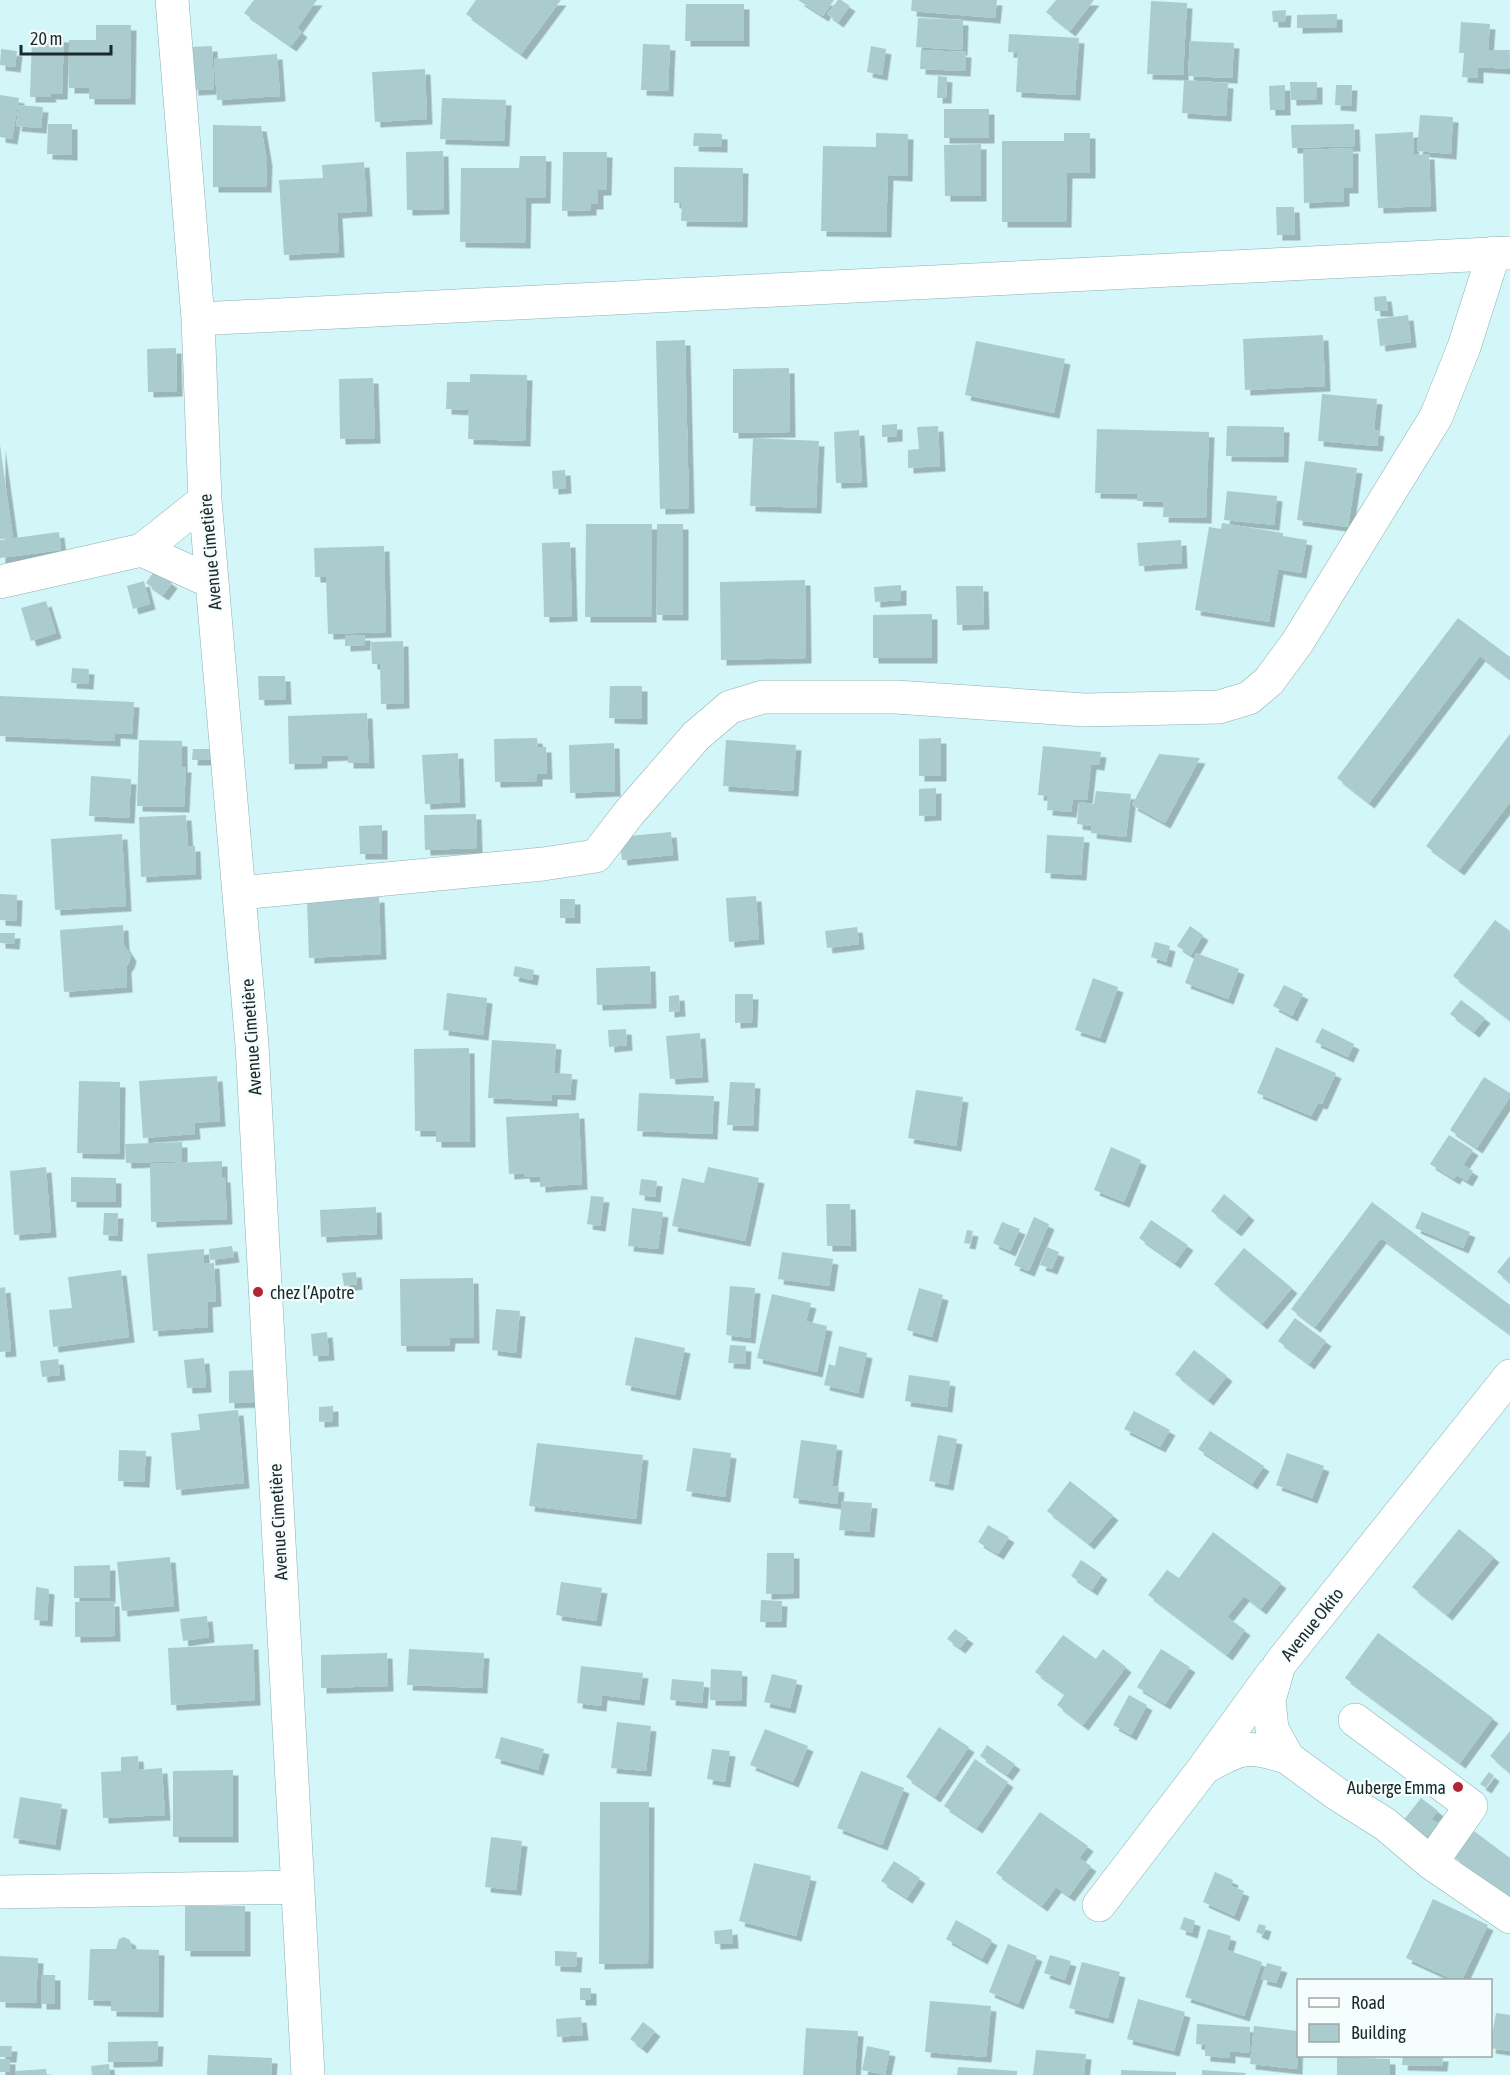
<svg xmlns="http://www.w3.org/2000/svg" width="1510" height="2075" viewBox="0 0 1510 2075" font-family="'Asap Condensed',sans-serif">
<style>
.building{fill:#aaccce;filter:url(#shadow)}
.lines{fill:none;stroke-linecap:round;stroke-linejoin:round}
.minor-casing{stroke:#8eb0b2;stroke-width:34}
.minor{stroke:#fff;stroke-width:33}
.poi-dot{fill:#b52436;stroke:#f6fdfd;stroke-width:2}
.labels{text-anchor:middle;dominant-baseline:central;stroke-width:4.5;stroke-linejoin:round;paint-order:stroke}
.street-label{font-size:18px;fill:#1c292a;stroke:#f6fdfd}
.poi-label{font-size:18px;fill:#1c292a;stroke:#f6fdfd;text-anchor:start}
</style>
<defs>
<filter id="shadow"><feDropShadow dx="5.5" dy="5.5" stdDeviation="0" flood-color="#0004"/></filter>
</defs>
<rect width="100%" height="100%" fill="#d3f6f8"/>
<path class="building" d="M254 0H317L297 28 302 32 291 46 244 13Z
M476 0H561L521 54 466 14Z
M798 0H834L823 16Z
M838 0H841L850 6 838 22 827 14Z
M912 0H997L995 18 911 11Z
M1056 0H1094L1070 31 1046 12Z
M1151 1 1187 3 1183 75 1147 74Z
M686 4H744V41H685Z
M1286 10 1285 22H1273L1272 11Z
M1337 14V27L1297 28V15Z
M918 18 963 20 962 50 916 47Z
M1461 22 1490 24 1488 50H1510L1509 69 1478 67V78L1462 77 1464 53H1459Z
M96 25H131L130 99H89V88H69V40H96Z
M1009 34 1079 38 1075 95 1016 92 1018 53 1008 52Z
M32 36 64 37 62 94H50L51 97H30Z
M1190 41 1234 43 1232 78 1188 76Z
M643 44 670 45 668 91 641 90Z
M212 46 214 89 193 90 191 47Z
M871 46 886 49 882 75 867 72Z
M1 49 17 51 15 67 0 65Z
M921 50 966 52 965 71 920 69Z
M277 54 280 96 217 100 214 59Z
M425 69 427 119 375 122 372 72Z
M938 76 947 77 946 98H937Z
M1184 80 1228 83 1226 116 1182 113Z
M1290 82H1317V99L1291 100Z
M1285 85V110H1270L1269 86Z
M1336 85H1352L1351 106 1335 105Z
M0 95 19 98 12 139 0 137Z
M442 98 506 100 504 141 440 139Z
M19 105 43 107 41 128 16 126Z
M944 109H989V138H944Z
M1420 115 1453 117 1451 154 1417 151Z
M48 124H72V155L47 154Z
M1354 124 1355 146 1292 148 1291 125Z
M213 125 261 126 267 161 266 187H213Z
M1413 132 1414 155 1429 154 1431 206 1378 208 1375 134Z
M694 133 722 134V147L693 146Z
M876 133 908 134 907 176 888 175 886 232 821 231 823 146 876 147Z
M1064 133H1090V173H1067L1066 222H1002V141H1064Z
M981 144V196H945L944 145Z
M1353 148V188H1344V201L1304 203 1303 150Z
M443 151 444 209 407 210 406 152Z
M563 152H607L606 190H598V204H591V210L562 211Z
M520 156H546L545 198H526L525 243 460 242 461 168H519Z
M364 162 367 211 337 213 339 252 284 255 279 180 323 178 322 165Z
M674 167 743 168 742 222 681 221 682 203H674Z
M1276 207H1294L1295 235H1277Z
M1386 296 1388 311H1375L1374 297Z
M1408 315 1411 342 1380 346 1377 319Z
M1323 335 1325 386 1245 390 1243 339Z
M685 340 689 508 660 509 656 341Z
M976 341 1065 359 1054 413 965 395Z
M176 348 177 391 148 392 147 349Z
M789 368 790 432 733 433V369Z
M470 374 527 375 525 441 468 439 469 410 446 409 447 382H470Z
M373 378 375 438 340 439 339 379Z
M1322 394 1377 399 1374 430 1379 431 1377 446 1318 441Z
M897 424V436L882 437V425Z
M938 426 940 466 908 468V450L919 449 917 427Z
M1227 426 1284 427 1283 457 1226 456Z
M1097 429 1209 432 1206 518 1163 517 1164 502 1137 501 1138 494 1095 493Z
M859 430 862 482 836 483 834 432Z
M753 438 819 441 816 508 750 506Z
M0 445 13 538 0 539Z
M1305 461 1357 468 1348 527 1297 520Z
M565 470 566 488 553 489 552 471Z
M1227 491 1277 496 1274 525 1224 520Z
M1222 523 1283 533V536L1307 540 1301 573 1278 569 1269 622 1195 610 1209 527 1221 529Z
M586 524H652L651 617H585Z
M657 524H683V615H657Z
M59 532 61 550 0 558V540Z
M1181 540 1182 563 1139 566 1137 543Z
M570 542 572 616 544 617 542 543Z
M384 546 386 632 328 634 326 577H315L314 548Z
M155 570 172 583 163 595 146 583Z
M805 580 806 658 721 660 720 582Z
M144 581 150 604 133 609 127 586Z
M901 585V600L875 602 874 587Z
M956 586H983L984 624 957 625Z
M46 601 56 633 31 641 21 608Z
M932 614V658H873V615Z
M1458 618 1510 657V679L1480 656 1369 803 1337 778Z
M365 635V645L345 646V636Z
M403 641 404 703 381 704 380 664H372L371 642Z
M72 668 89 669 88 684 71 683Z
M258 676H285L286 699 259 700Z
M610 686H642V719L609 718Z
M0 696 134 702 132 734 115 733V741L0 736Z
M367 713 369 763H348V755L322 756V763L289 764 288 716Z
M1510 734V802L1459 870 1426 846Z
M537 738 538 747H546L547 774H537V781L495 782 494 739Z
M941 738V776H919V739Z
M139 740 182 741V767H186L184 807 137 806Z
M726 740 796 745 793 791 723 786Z
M614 743 615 791 570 793 569 745Z
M1043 746 1101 752 1099 765 1091 764 1087 800 1073 799 1071 812 1047 810 1048 796 1038 795Z
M193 749H213V760H192Z
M458 753 460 802 425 804 422 755Z
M1159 754 1200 758 1165 823 1132 805Z
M91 776 131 779 129 818 89 816Z
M936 788V815L919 816V789Z
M1096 791 1131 794 1126 837 1091 833 1092 826 1077 824 1079 802 1094 804Z
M476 814 477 848 425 850 424 815Z
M186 815 188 846H195L196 874 141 877 139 817Z
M382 825V854H360L359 826Z
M671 832 673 855 622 860 619 837Z
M122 834 126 906 55 910 51 839Z
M1047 835 1084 837 1081 875 1045 873Z
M0 894 17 895 16 921 0 920Z
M756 896 759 939 729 942 726 898Z
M379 897 381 954 309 958 307 901Z
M560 899H575V918H560Z
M1495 920 1510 931V1020L1453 976Z
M123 925 124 945 131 956 129 963 126 967 127 987 64 992 60 930Z
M1190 926 1203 935 1191 955 1177 946Z
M857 927 859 944 827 948 825 931Z
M0 933H15L14 944 0 943Z
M1155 942 1170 946 1166 962 1151 957Z
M1196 953 1239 969 1228 999 1185 983Z
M515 966 534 970 532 980 513 976Z
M650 966 651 1003 597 1005 596 968Z
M1093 978 1118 987 1100 1038 1075 1030Z
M1284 985 1303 994 1292 1016 1273 1006Z
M447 993 487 998 483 1035 443 1030Z
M735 994H753L752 1022 735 1023Z
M679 995 680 1011 669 1012V996Z
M1461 1000 1485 1018 1474 1032 1450 1014Z
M1322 1028 1354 1044 1348 1057 1315 1042Z
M626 1029 627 1045 609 1047 608 1030Z
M700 1033 703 1077 670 1079 666 1036Z
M492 1040 556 1044 554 1073 572 1074 570 1095 552 1094V1101L488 1098Z
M1276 1047 1336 1073 1322 1104 1318 1103 1311 1116 1257 1093Z
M469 1048 470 1142H436V1131H415L414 1049Z
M217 1076 220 1121 194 1123 195 1134 143 1138 139 1081Z
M1484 1077 1510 1093V1097L1477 1148 1450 1130Z
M79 1081 120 1082 119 1154 77 1153Z
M730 1082 755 1083 753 1126 727 1125Z
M916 1090 963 1097 956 1146 908 1138Z
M639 1093 714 1096 712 1134 637 1131Z
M579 1113 582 1184 540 1187V1176L525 1177 524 1173 509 1174 506 1117Z
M1449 1135 1473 1150 1463 1165 1473 1171 1467 1181 1457 1175 1454 1179 1430 1164Z
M182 1142V1161L126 1163 125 1144Z
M1111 1147 1141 1160 1124 1202 1094 1190Z
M222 1161V1177H225L227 1219 151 1222 150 1164Z
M46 1167 51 1232 14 1235 10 1171Z
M708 1167 759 1178 745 1241 672 1226 682 1178 704 1183Z
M71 1177 116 1178V1202H71Z
M641 1179 657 1181 655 1197 639 1195Z
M1224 1194 1249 1215 1236 1231 1211 1211Z
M591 1196 604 1197 600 1226 587 1224Z
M1372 1202 1510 1305V1334L1381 1238 1315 1327 1291 1309Z
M826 1204H850L851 1246H827Z
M376 1207 377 1234 321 1237 320 1210Z
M632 1208 663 1212 658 1249 628 1246Z
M1422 1212 1470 1232 1463 1248 1415 1228Z
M104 1213H118L117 1236 103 1235Z
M1034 1217 1049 1224 1029 1271 1014 1265Z
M1151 1220 1188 1245 1175 1263 1139 1238Z
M1002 1222 1020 1229 1010 1251 993 1243Z
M967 1230 973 1231 970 1244 964 1243Z
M232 1246 234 1257 210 1260 209 1249Z
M1047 1247 1059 1252 1052 1269 1040 1265Z
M1244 1248 1292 1288 1262 1324 1214 1284Z
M204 1249V1264L214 1263 216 1301 207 1302 208 1327 153 1331 147 1254Z
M782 1252 833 1259 829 1286 778 1279Z
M1510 1256V1283L1497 1272Z
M121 1270 129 1337 53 1347 49 1310 72 1308 68 1277Z
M356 1272 357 1284 344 1286 342 1273Z
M473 1278 474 1338H450L449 1346H401L400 1279Z
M730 1286 755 1288 750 1338 726 1335Z
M5 1287 11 1351 0 1352V1288Z
M919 1288 943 1295 932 1337 907 1330Z
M772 1294 811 1303 806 1321 827 1326 817 1372 757 1358Z
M496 1309 520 1311 516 1353 492 1350Z
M1295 1318 1326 1341 1309 1364 1278 1341Z
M327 1332 329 1355 313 1356 311 1334Z
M635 1337 685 1348 675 1395 625 1385Z
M730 1345 746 1346 745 1364 728 1363Z
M839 1346 867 1353 858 1393 824 1385 829 1364 835 1366Z
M1194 1350 1227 1376 1208 1400 1175 1374Z
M204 1358 206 1387 187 1388 184 1360Z
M58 1359 60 1375 42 1377 40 1361Z
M255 1370V1402L229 1403V1371Z
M909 1375 950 1381 947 1407 905 1401Z
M333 1406V1421L319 1422V1407Z
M238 1410 244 1483 176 1490 171 1433 200 1430 198 1414Z
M1134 1411 1170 1430 1160 1447 1124 1429Z
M1210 1431 1264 1466 1252 1484 1198 1449Z
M938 1435 957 1439 948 1485 929 1481Z
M801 1440 837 1445 832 1486 839 1487 837 1504 793 1498Z
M537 1443 643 1455 636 1519 529 1506Z
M693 1448 731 1453 725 1497 686 1491Z
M119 1450 146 1451 144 1482 118 1481Z
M1287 1453 1324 1466 1312 1498 1276 1485Z
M1070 1481 1113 1515 1089 1544 1047 1511Z
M842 1501 872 1503 869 1532 839 1530Z
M988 1525 1009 1537 998 1554 978 1542Z
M1459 1529 1494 1557 1447 1615 1412 1587Z
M1213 1532 1281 1583 1261 1609 1244 1596 1227 1617 1245 1630 1227 1655 1148 1595 1167 1570 1179 1578Z
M767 1553H794V1593L766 1594Z
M170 1557 174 1606 122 1611 117 1562Z
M1081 1560 1102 1574 1092 1590 1071 1576Z
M110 1565V1598H74V1566Z
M561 1582 602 1588 596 1621 556 1615Z
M36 1587 49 1589 47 1621 34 1620Z
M761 1600 782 1601 781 1622H760Z
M114 1601 115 1636 75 1637V1602Z
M207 1616 209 1637 183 1641 180 1619Z
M955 1629 968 1638 960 1648 947 1639Z
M1378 1633 1493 1718 1460 1763 1345 1678Z
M1063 1635 1096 1659 1103 1649 1126 1667 1083 1725 1057 1705 1065 1694 1035 1672Z
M253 1644 255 1700 171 1705 168 1648Z
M409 1649 484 1653 482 1688 407 1685Z
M1161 1649 1190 1667 1165 1704 1137 1687Z
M387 1653 388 1686 321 1688V1655Z
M581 1666 643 1673 639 1700 602 1695 601 1706 577 1703Z
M711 1669 742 1671 741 1701 710 1700Z
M772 1674 797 1680 790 1708 764 1702Z
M672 1679 704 1682 702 1703 670 1700Z
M1129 1695 1147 1705 1131 1735 1113 1725Z
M617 1722 651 1726 646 1771 611 1768Z
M939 1727 969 1747 935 1797 906 1777Z
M765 1729 808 1746 793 1782 750 1765Z
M1510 1731V1773L1490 1756Z
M501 1737 544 1749 538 1770 495 1758Z
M987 1745 1015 1764 1007 1775 980 1756Z
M712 1749 730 1751 725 1782 707 1779Z
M138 1756 139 1770 162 1768 165 1815 103 1818 101 1772 121 1771V1757Z
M975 1759 1008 1782 977 1828 944 1806Z
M233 1770V1837H173V1771Z
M861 1771 904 1788 882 1845 837 1828Z
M1489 1772 1494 1776 1486 1788 1480 1784Z
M20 1797 62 1804 55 1845 13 1838Z
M1421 1798 1438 1811 1431 1819 1439 1824 1423 1844 1399 1826Z
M600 1802H649L648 1963 599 1964Z
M1040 1812 1088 1846 1079 1858 1091 1866 1069 1896 1056 1887 1042 1906 996 1873Z
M1474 1831 1510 1858V1899L1454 1857Z
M491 1837 522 1841 516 1890 485 1887Z
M894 1861 920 1878 907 1898 881 1881Z
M754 1863 811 1876 796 1936 739 1921Z
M1215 1872 1233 1880 1231 1886 1244 1891 1234 1916 1203 1902Z
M1433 1899 1488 1925 1462 1980H1454L1406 1958Z
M185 1906H245V1951H185Z
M1184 1917 1195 1921 1192 1933 1180 1929Z
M956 1920 992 1940 982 1959 946 1939Z
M1259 1924 1266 1926 1263 1935 1256 1932Z
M732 1929 733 1943 715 1944 714 1931Z
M1208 1929 1231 1936 1227 1950 1262 1962 1244 2016 1185 1997Z
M124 1937 130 1940 132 1949 159 1950 158 2012 111 2011V2001L88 2000 90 1949H116L119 1939Z
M1008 1944 1037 1956 1018 2004 989 1992Z
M555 1951 577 1952 576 1967 555 1966Z
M1050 1955 1071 1961 1065 1980 1044 1973Z
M0 1956 38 1958 36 2003 0 2002Z
M1082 1962 1120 1972 1108 2018 1069 2008Z
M1267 1963 1282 1967 1276 1983 1261 1979Z
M41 1975H55V2004H41Z
M580 1988H591V2000H580Z
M1138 1999 1185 2012 1174 2051 1127 2039Z
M930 2001 991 2006 986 2057 925 2052Z
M1496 2013 1510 2015V2051L1490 2048Z
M581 2017 583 2035 557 2037 556 2019Z
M643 2022 655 2031 642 2048 630 2039Z
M1197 2024 1250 2027 1249 2053 1230 2051V2058L1205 2056V2045L1196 2044Z
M1254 2026 1298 2031 1297 2069 1250 2064Z
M806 2028 858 2031 855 2075H803Z
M158 2041 157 2061 108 2062V2042Z
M0 2046H12L11 2057H0Z
M867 2046 890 2051 885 2075 862 2070Z
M1036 2050 1086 2054 1084 2075H1033Z
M208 2055 272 2058 271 2075H207Z
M1403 2056H1443L1442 2066 1402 2065Z
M1337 2057 1390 2059V2075H1337Z
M0 2059H10V2072H0Z
M109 2064 110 2075H92L91 2066Z
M958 2067 1017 2071V2075H957Z
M46 2069 47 2075H15V2071Z
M1121 2070 1176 2072V2075H1121Z
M1202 2070 1246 2073 1245 2075H1202Z"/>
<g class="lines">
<g class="minor-casing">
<path id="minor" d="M172 0 198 319 205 500 252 1045 308 2075
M198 319 1510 253
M142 550 212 582
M0 582 142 550 205 500
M239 893 543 864 596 856 629 813 696 736 730 707 763 697H896L1085 710 1219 707 1249 698 1269 681 1297 643 1436 417 1464 347 1494 253
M1510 1376 1279 1665 1269 1700 1272 1729 1288 1758 1337 1794 1385 1824 1431 1863 1510 1917
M1355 1720 1471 1806 1431 1863
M1206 1765 1273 1673
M0 1892 298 1887
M1099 1905 1204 1768C1240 1747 1248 1744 1288 1758"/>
</g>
<use href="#minor" class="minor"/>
</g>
<g class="poi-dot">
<circle cx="258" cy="1292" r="6"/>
<circle cx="1458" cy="1787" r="6"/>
</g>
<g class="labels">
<g class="street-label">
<text transform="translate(210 552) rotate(-95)">Avenue Cimetière</text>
<text transform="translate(251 1037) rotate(-94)">Avenue Cimetière</text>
<text transform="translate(278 1522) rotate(-93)">Avenue Cimetière</text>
<text transform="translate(1312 1624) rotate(-51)">Avenue Okito</text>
</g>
<g class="poi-label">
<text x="270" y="1292">chez l’Apotre</text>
<text x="1446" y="1787" text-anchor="end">Auberge Emma</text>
</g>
</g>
<rect x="1297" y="1979" width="195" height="78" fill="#f6fdfd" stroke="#9fa8a9" stroke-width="1.5"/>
<rect x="1309" y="1998" width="30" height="9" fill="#ffffff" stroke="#9fa8a9" stroke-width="1.5"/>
<text x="1351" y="2009" font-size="18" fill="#1c292a">Road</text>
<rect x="1309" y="2024" width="30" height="18" fill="#aaccce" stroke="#9fa8a9" stroke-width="1.5"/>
<text x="1351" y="2039" font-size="18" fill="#1c292a">Building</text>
<path d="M21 45v9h90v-9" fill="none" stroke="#1c292a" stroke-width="3"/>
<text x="30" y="45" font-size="18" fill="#1c292a" stroke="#f6fdfd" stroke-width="4.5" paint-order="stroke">20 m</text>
</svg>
